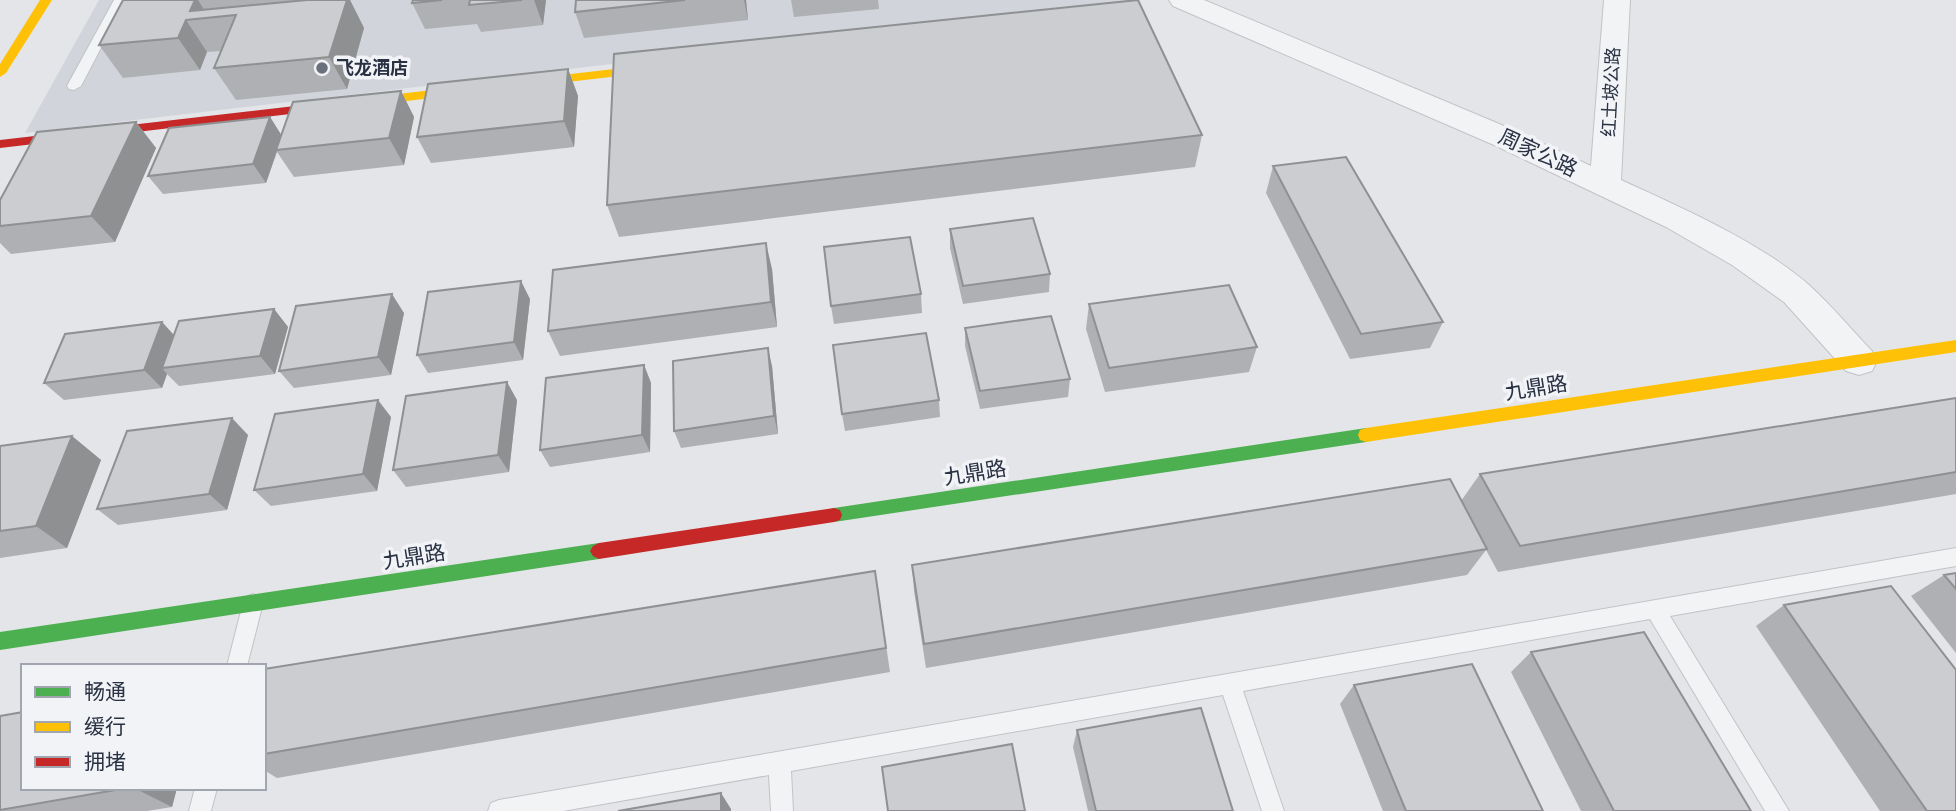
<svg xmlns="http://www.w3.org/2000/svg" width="1956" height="811" viewBox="0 0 1956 811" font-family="Jost,'Noto Sans SC',sans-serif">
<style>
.built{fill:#d1d4db}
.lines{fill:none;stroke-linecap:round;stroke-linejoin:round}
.lane-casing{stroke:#c1c3c6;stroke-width:2}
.street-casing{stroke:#c1c3c6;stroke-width:2}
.lane{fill:#f2f3f5;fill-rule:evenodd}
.street{fill:#f2f3f5;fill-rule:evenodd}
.fast{fill:#4caf50;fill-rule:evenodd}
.slow{fill:#ffc107;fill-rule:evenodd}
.jam{fill:#c62828;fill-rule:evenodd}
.wall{fill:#afb0b3}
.shaded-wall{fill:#8e9092}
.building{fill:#cbcdd0;stroke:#8e9092;stroke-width:2}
.poi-dot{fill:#6a707c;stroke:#f1f3f7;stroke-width:2.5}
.labels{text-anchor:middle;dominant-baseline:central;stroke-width:7;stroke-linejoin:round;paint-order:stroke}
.far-poi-label{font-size:18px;font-weight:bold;fill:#293142;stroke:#f1f3f7;text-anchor:start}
.far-street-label{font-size:18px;fill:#293142;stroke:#f1f3f7}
.street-label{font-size:21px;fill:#293142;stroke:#f1f3f7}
</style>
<rect width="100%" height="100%" fill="#e3e5e8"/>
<path class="built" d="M99 0H1132L1138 2 25 133Z"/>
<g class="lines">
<g class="lane-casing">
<path id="lane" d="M114 0H126L81 86 74 90 69 89 67 86Z
M1956 548V566L1670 616 1789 811H1765L1650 619 1243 691 1284 811H1262L1223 695 791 771 793 811H771L769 775 563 811H488L491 803 499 800Z
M253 594 260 597 263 603 247 666H227L243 603 246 597Z
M195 788H217L211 811H189Z"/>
</g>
<g class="street-casing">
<path id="street" d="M1169 0H1204L1516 131 1591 166 1604 0H1630L1621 180C1680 207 1760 242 1809 285 1831 305 1851 329 1872 351L1877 361 1872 371 1859 375 1846 371 1784 302 1732 265 1666 227 1494 145 1173 6Z"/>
</g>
<use href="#lane" class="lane"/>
<use href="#street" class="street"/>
<path class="fast" d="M1366 428 1372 430 1374 435 1372 440 1366 442 834 522 828 520 826 515 828 510 834 508Z
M599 543 605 546 608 551 605 556 599 559 0 650V632Z"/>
<path class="slow" d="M40 0H52L6 73 0 77V64Z
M666 63 670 64V70L398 102 392 98 398 94Z
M1956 340V352L1366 442 1360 440 1358 435 1360 430 1366 428Z"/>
<path class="jam" d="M398 94 404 98 402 101 0 148V140Z
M834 508 840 510 842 515 840 520 834 522 599 559 593 556 590 551 593 546 599 543Z"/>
</g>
<path class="wall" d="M123 0H350L364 28 347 89 236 100 214 68 221 51 207 52 200 70 123 78 99 45Z
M413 0H546L543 25 481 32 477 24 425 29 412 3Z
M576 0H746L748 20 584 38 575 12Z
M791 0H878L879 9 794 17Z
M568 69 578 96 574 147 431 163 417 137Z
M401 91 414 117 404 165 294 177 277 152 266 183 163 194 148 176 270 117 281 135Z
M136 122 156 148 115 242 11 254 0 243V200Z
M1202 135 1195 167 619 237 607 205Z
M1273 166 1443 322 1430 348 1350 359 1266 193Z
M950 229 1050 274 1049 292 963 304 950 248Z
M772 269 777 327 560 356 548 331Z
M921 294 922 313 834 324 831 306Z
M530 299 523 360 428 373 417 355Z
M1089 304 1257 347 1249 372 1105 392 1086 329Z
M274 309 288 327 275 374 179 386 167 374 162 388 64 400 44 383 162 322 174 335Z
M404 313 391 375 294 388 279 371Z
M965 328 1070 379 1068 397 980 409 965 346Z
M644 365 651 383 650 452 550 467 540 450Z
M772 366 778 434 681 448 674 431Z
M1956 398V494L1498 572 1486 550 1467 575 926 668 914 591 912 565 1461 501 1480 474Z
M517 400 509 472 406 487 393 470Z
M939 400 940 417 845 431 842 414Z
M391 417 377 491 271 506 254 490Z
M248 435 227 510 118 525 97 509Z
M72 436 101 460 67 548 0 558V446Z
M1956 573V653L1911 596 1944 575Z
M879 597 890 672 277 778 264 770V669Z
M1784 605 1956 811H1880L1756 626Z
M1531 652 1751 811H1581L1511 672Z
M1354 685 1543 811H1383L1340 704Z
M0 716 23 788H177L172 807 147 811H0Z
M1077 730 1233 811H1088L1073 747Z"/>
<path class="shaded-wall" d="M195 0H198L209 18 190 11Z
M333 0H350L364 28 347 89 329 57Z
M534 0H546L543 25Z
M744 0H746L748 20Z
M186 20 207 52 200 70 178 38Z
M568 69 578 96 574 147 564 121Z
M401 91 414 117 404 165 389 138Z
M270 117 282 136 266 183 253 164Z
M136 122 156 148 115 242 91 216Z
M766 243 772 269 777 327 771 302Z
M521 281 530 299 523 360 514 342Z
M392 294 404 313 391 375 378 357Z
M274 309 288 327 275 374 260 356Z
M162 322 179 341 162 368 167 374 162 388 144 370Z
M768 348 772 366 778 434 774 416Z
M644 365 651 383 650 452 642 435Z
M507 382 517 400 509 472 498 455Z
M378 400 391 417 377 491 363 474Z
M232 418 248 435 227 510 209 494Z
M72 436 101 460 67 548 36 526Z
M134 788H177L172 807Z
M721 793 731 809V811H721Z"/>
<path class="building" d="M123 0H195L190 11 307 0H347L329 57 214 68 236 15 186 20 178 38 99 45Z
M413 0H442L412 3Z
M470 0H522L469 5Z
M576 0H685L575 12Z
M1138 0 1202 135 607 205 614 54Z
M568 69 564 121 417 137 428 84Z
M401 91 389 138 276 150 293 102Z
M270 117 253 164 148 176 169 128Z
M136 122 91 216 0 226V200L37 132Z
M1346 157 1443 322 1361 334 1273 166Z
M1033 218 1050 274 963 286 950 229Z
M910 237 921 294 831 306 824 247Z
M766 243 771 302 548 331 553 270Z
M521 281 514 342 417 355 428 292Z
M1229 285 1257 347 1109 368 1089 304Z
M392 294 378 357 279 371 296 306Z
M274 309 260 356 162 368 179 321Z
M1051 316 1070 379 980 391 965 328Z
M162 322 144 370 44 383 65 334Z
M926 333 939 400 842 414 833 345Z
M768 348 774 416 674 431 673 361Z
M644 365 642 435 540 450 546 378Z
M507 382 498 455 393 470 406 396Z
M1956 398V472L1520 546 1480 474Z
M378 400 363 474 254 490 275 414Z
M232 418 209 494 97 509 127 431Z
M72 436 36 526 0 531V446Z
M1450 479 1487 549 924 644 912 565Z
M875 571 886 648 264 754V669Z
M1956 573V589L1944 575Z
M1891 586 1956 670V811H1927L1784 605Z
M1644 632 1751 811H1614L1531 652Z
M1472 664 1543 811H1406L1354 685Z
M1201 708 1233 811H1096L1077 730Z
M23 712V788H127L0 810V716Z
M1012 744 1025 811H888L882 767Z
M721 793V811H618Z"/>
<circle class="poi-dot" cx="322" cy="68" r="7"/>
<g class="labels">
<g class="far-poi-label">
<text x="336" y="68">飞龙酒店</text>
</g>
<g class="far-street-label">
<text transform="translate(1611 92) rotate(-87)">红土坡公路</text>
</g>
<g class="street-label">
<text transform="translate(1538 153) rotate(25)">周家公路</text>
<text transform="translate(1536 388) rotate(-9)">九鼎路</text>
<text transform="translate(975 473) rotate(-9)">九鼎路</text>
<text transform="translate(414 557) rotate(-9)">九鼎路</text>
</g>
</g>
<rect x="21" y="664" width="245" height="126" fill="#f1f3f7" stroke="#a1a5af" stroke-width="2"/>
<rect x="35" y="687" width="35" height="10" fill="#4caf50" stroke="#a1a5af" stroke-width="2"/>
<text x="84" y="699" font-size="21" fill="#293142">畅通</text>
<rect x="35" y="722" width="35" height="10" fill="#ffc107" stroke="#a1a5af" stroke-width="2"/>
<text x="84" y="734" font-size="21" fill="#293142">缓行</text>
<rect x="35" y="757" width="35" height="10" fill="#c62828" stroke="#a1a5af" stroke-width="2"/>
<text x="84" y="769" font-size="21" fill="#293142">拥堵</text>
</svg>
